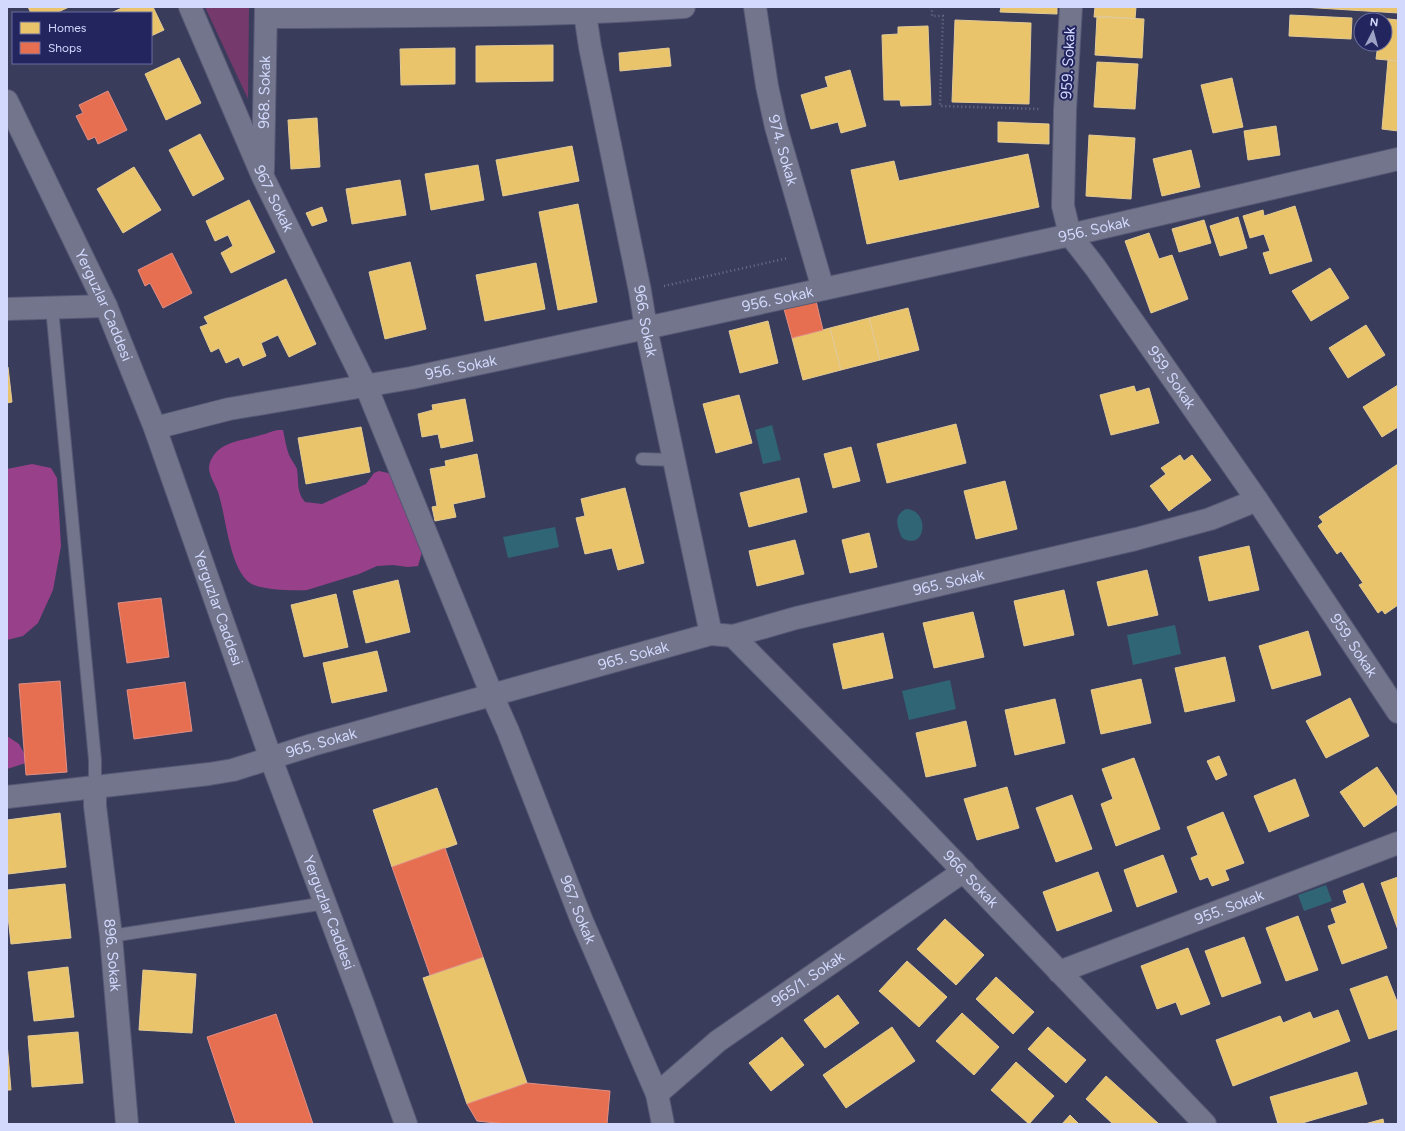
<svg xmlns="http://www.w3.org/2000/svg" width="1405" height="1131" viewBox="0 0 1405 1131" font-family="Figtree,sans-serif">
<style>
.green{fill:#75396b}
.forest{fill:#98418a}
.water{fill:#306575}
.homes{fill:#e9c46a;stroke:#e2ca96}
.shops{fill:#e76f51;stroke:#e18f85}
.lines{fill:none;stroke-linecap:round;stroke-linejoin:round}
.service-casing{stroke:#575974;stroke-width:14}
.minor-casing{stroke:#575974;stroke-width:24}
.tertiary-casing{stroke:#575974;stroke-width:24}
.path{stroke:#6f7187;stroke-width:2.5;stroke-dasharray:1 3;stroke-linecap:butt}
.service{stroke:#72758c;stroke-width:12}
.minor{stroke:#72758c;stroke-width:22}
.tertiary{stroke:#72758c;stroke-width:22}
.labels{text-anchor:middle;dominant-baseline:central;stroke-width:4;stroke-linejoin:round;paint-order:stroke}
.street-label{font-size:15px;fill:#d2d9fd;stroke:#23255f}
</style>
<rect width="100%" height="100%" fill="#3a3c5c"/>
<path class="green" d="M205 7H249L248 99Z"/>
<path class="forest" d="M278 430H283C285 439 286 447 289 455 291 460 295 464 297 469 299 481 296 492 305 502L322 504 366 484 374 473 379 471 388 473 396 478 422 552 418 566 408 567 393 565 377 566 359 574 307 590C294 591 261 590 250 583 229 568 226 515 218 492 215 484 210 477 209 469 209 465 210 461 212 458 221 441 245 440 261 435 266 434 272 431 278 430Z
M32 464 51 468 57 478 61 546 53 590 38 623 23 636 7 640V469Z
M7 736 19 744 29 762 7 769Z"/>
<path class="water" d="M772 425 781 460 763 464 755 430Z
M906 509C931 510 926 552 902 538 897 527 893 515 906 509Z
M555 527 559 547 508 558 503 537Z
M1175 625 1181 654 1133 665 1127 635Z
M950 680 956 709 909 720 902 691Z
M1326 885 1332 901 1304 911 1298 895Z"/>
<path class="homes" d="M28 7H69L56 13H31Z
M124 7H153L164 30 151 36V13H111Z
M1001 7H1057V14L1000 12Z
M1095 7H1136L1135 19 1094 17Z
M1302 7H1398V13Z
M1290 15 1352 18 1351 39 1289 36Z
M1097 16 1144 19 1142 58 1095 55Z
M1380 18 1398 20V61L1376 59 1378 44H1385V20H1380Z
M955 20 1031 23 1029 104 952 102Z
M928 26 931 105 901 106 900 100H884L882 35 898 34V27Z
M553 45V81L476 82V46Z
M455 48V84L401 85 400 49Z
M669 48 671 66 620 71 619 53Z
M179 58 201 103 166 120 145 74Z
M1388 60 1398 61V131L1382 129Z
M1097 62 1138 64 1135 109 1094 107Z
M850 70 866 126 841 133 838 122 811 129 801 95 828 87 825 77Z
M1232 78 1243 127 1213 133 1201 85Z
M317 118 320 167 291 169 288 120Z
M998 122 1049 124V144L998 142Z
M1276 126 1280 155 1248 160 1244 131Z
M200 134 224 179 193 196 169 150Z
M1089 135 1135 138 1131 199 1086 196Z
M572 146 579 181 503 196 496 160Z
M1191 150 1200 187 1162 196 1153 159Z
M1028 154 1039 207 867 244 851 170 894 161 899 181Z
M478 165 484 200 431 210 425 174Z
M134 167 161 210 123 233 97 189Z
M400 180 406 215 352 224 346 189Z
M249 200 275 252 231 273 221 253 233 246 228 235 215 241 206 221Z
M578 204 597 302 558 310 539 212Z
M1295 206 1312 261 1270 274 1263 253 1270 251 1264 234 1250 238 1243 216 1263 210 1264 216Z
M322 207 327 221 312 226 306 213Z
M1238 217 1247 248 1220 256 1210 226Z
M1204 220 1211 243 1179 252 1172 229Z
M1149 233 1159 259 1172 255 1188 299 1151 313 1125 241Z
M410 262 426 329 385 339 369 272Z
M536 263 545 309 485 321 476 275Z
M1330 268 1349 298 1311 321 1292 291Z
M286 279 316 344 289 357 278 335 261 343 266 356 243 366 239 357 226 363 219 348 211 352 200 327 208 324 204 317Z
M908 308 919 350 880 360 869 318Z
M869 318 880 360 841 370 830 328Z
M768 321 778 363 740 373 729 331Z
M1366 325 1385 355 1348 378 1329 348Z
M830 328 841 370 803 380 792 338Z
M8 367 12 402 7 403V368Z
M1398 385V427L1382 437 1363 407Z
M1134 386 1136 392 1149 388 1159 423 1111 435 1100 395Z
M739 395 752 443 716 453 703 404Z
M465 399 473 441 441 448 438 434 422 437 418 414 433 410 432 405Z
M956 424 966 463 887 483 877 444Z
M361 427 370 472 306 484 298 438Z
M851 447 860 481 833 488 824 454Z
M477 454 485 497 453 504 456 517 435 521 432 507 437 506 430 469 446 466 445 461Z
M1180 455 1184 461 1192 455 1211 480 1169 511 1150 486 1166 474 1161 468Z
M1398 464V605L1385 614 1382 610 1378 613 1359 585 1363 583 1341 551 1337 554 1318 526 1323 522 1319 517Z
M799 478 807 512 749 527 740 493Z
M1005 481 1017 529 976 539 964 491Z
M625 488 644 563 618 570 612 548 585 554 576 518 585 516 581 499Z
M869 533 877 567 850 573 842 540Z
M795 540 804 574 757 586 749 551Z
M1249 546 1259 590 1209 601 1199 557Z
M1147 570 1158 615 1108 626 1097 582Z
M398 580 410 632 366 643 353 591Z
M1064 590 1074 635 1024 646 1014 601Z
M336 594 348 647 304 657 291 605Z
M973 612 984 657 934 668 923 623Z
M1308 631 1321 675 1272 689 1259 646Z
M883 633 893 678 843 689 833 644Z
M377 651 387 691 332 703 323 663Z
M1225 657 1235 701 1185 712 1175 668Z
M1141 679 1151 723 1101 734 1091 690Z
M1350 698 1369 736 1326 758 1306 721Z
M1055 699 1065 743 1015 755 1005 710Z
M966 721 976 766 926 777 916 733Z
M1219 756 1227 775 1216 780 1207 761Z
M1134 758 1160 829 1116 846 1101 804 1113 799 1102 769Z
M1377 767 1398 798V804L1364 827 1340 792Z
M1295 779 1309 816 1269 832 1254 796Z
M1007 787 1019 828 977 840 964 799Z
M437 788 457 844 392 867 373 810Z
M1072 795 1092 849 1056 862 1036 808Z
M1223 812 1244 863 1225 870 1229 880 1212 886 1208 877 1200 880 1191 858 1198 855 1187 827Z
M60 813 66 867 8 874 7 820Z
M1163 855 1177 892 1137 907 1124 870Z
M1098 872 1112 911 1057 931 1043 892Z
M1398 877V930L1381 883Z
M1363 883 1387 948 1342 964 1328 926 1336 923 1331 909 1347 903 1343 891Z
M65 884 71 938 11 944 7 907V890Z
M1298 916 1318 970 1286 981 1266 928Z
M945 919 984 955 956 985 917 949Z
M1244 937 1261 983 1222 997 1205 951Z
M1188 948 1210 1004 1181 1015 1176 1002 1157 1009 1141 966Z
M483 957 527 1083 467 1104 423 978Z
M907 961 947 997 919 1027 879 991Z
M68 967 74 1017 34 1021 28 972Z
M143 970 196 974 192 1033 139 1030Z
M1387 976 1398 1004V1029L1369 1039 1350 989Z
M996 977 1034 1012 1013 1034 976 999Z
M838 995 859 1023 825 1048 804 1020Z
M1338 1010 1350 1041 1233 1086 1216 1040 1280 1016 1283 1023 1310 1012 1313 1019Z
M962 1013 999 1047 974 1075 936 1041Z
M892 1027 915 1061 846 1108 823 1075Z
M1048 1027 1086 1060 1066 1083 1028 1049Z
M78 1032 83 1083 32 1087 28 1036Z
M782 1037 804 1065 771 1091 749 1063Z
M7 1043 11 1090H7Z
M1016 1062 1054 1096 1029 1124 991 1090Z
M1357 1072 1367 1104 1299 1124H1278L1270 1097Z
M1106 1076 1159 1124H1113L1086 1099Z
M1070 1115 1079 1124H1062Z
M1383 1119 1384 1124H1365Z"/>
<path class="shops" d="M108 91 127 130 98 144 95 137 88 140 76 116 83 113 79 105Z
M172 253 192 293 163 308 150 283 145 286 138 270Z
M816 301 823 330 792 338 784 309Z
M161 598 169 657 127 663 118 603Z
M60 681 67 772 26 775 19 684Z
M185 682 192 731 134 739 127 690Z
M445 848 483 957 430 975 392 867Z
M276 1014 313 1124H236L207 1037Z
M527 1083 610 1091 607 1124H506L477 1121 467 1104Z"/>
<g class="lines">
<g class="service-casing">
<path id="service" d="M52 308 95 760V786
M642 459 674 460
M111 936 326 903"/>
</g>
<g class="minor-casing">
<g id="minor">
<path id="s1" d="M190 7 263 177 366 386 492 695 508 731 582 921 657 1094 663 1124"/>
<path id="s2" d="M584 7 590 47 640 291 646 328 711 634"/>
<path id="s3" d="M755 7 767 86 776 127 823 289"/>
<path id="s4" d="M1071 7 1065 110 1063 206 1070 235 1095 267 1257 500 1398 712"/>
<path d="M266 17C405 16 545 17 684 7"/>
<path id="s5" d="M263 170 266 7"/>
<path id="s6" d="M155 428 229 409 411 378 646 328 1070 235 1398 159"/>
<path id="s7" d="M733 636 898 803 1205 1124"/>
<path id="s8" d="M95 786V806L111 936 127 1124"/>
<path id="s9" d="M7 797 209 774 233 770 312 745 711 634 733 636 796 618 1136 539 1210 519 1257 500"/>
<path id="s10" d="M1059 972 1398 843"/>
<path id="s11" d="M657 1094 718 1041 964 871"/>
</g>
</g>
<g class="tertiary-casing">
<g id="tertiary">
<path id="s12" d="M7 101 106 306 155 428 271 759 364 1007 406 1124"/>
<path d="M7 309 106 306"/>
</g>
</g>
<path class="path" d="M930 7 932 10V16H943L940 106 1041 109
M664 286 788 258"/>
<use href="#service" class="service"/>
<use href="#minor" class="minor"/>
<use href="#tertiary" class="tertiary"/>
</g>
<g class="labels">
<g class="street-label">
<text transform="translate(1068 63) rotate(-87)">959. Sokak</text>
<text stroke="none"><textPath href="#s5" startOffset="78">968. Sokak</textPath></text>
<text stroke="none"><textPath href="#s3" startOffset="146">974. Sokak</textPath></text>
<text stroke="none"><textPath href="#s1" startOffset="209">967. Sokak</textPath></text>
<text stroke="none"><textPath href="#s6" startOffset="960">956. Sokak</textPath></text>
<text stroke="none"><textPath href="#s6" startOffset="636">956. Sokak</textPath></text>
<text stroke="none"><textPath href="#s12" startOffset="226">Yerguzlar Caddesi</textPath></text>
<text stroke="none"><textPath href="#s2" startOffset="320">966. Sokak</textPath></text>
<text stroke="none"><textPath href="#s6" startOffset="312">956. Sokak</textPath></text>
<text stroke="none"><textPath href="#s4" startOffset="404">959. Sokak</textPath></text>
<text stroke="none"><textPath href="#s9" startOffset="969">965. Sokak</textPath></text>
<text stroke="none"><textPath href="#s12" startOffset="550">Yerguzlar Caddesi</textPath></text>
<text stroke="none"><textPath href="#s4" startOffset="728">959. Sokak</textPath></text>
<text stroke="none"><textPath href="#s9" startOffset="644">965. Sokak</textPath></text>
<text stroke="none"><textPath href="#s9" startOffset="320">965. Sokak</textPath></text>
<text stroke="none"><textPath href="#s7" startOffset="340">966. Sokak</textPath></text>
<text stroke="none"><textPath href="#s10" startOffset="182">955. Sokak</textPath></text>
<text stroke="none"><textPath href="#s1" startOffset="983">967. Sokak</textPath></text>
<text stroke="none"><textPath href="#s12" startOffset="874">Yerguzlar Caddesi</textPath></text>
<text stroke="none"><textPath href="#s8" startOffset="170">896. Sokak</textPath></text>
<text stroke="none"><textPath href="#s11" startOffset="190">965/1. Sokak</textPath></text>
</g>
</g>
<rect width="1405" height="1131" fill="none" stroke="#d2d9fd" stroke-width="16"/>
<rect x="12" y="12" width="140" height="52" fill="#23255f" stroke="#696d9e"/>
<rect x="20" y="22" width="20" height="12" fill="#e9c46a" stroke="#696d9e"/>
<text x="48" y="32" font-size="12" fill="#d2d9fd">Homes</text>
<rect x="20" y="42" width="20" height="12" fill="#e76f51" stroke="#696d9e"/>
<text x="48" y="52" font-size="12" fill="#d2d9fd">Shops</text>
<g transform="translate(1373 32) rotate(6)"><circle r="19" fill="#23255f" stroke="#696d9e"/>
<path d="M0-3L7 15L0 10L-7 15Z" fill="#9da2c5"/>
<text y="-6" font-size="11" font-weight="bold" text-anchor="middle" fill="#d2d9fd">N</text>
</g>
</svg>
